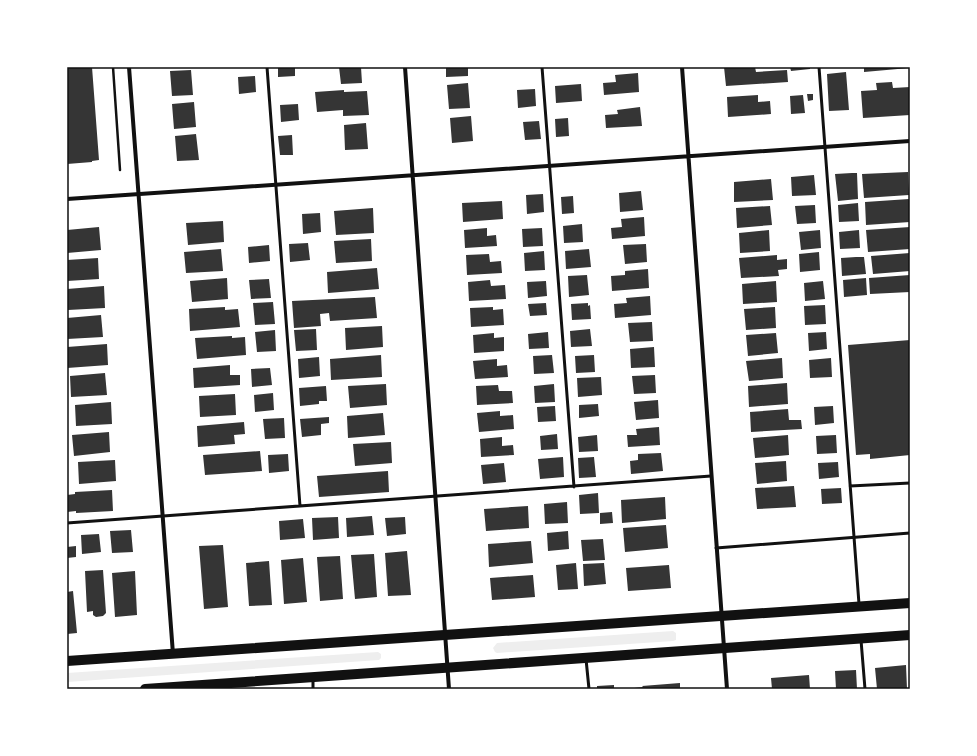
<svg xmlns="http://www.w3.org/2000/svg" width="977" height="756" viewBox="0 0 977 756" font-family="'DejaVu Sans',sans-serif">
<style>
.green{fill:#eee}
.building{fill:#353535}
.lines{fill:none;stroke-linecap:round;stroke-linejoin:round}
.path{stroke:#111;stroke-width:2.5}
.service{stroke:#111;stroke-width:3}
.minor{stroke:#111;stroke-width:4}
.primary{stroke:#111;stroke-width:10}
.neatline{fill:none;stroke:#111;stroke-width:1.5}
</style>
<rect width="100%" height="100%" fill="#fff"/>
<path class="green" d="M673 631 676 633V640L673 641 497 653 495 652 493 648 497 643Z
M378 652 381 654V658L379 660 67 682V673Z"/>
<path class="building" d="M67 67H92L99 160 92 161V162L67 164Z
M278 67H295V76L278 77Z
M339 67H361L362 83 341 84Z
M446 67H468V76L446 77Z
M724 67H755L756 72 787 70 788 82 726 86Z
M790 67H810V69L791 71Z
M864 67H909V68L864 72Z
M191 70 193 95 172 96 170 71Z
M846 72 849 110 829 111 827 74Z
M638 73 639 92 604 95 603 83 616 82 615 75Z
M255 76 256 92 239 94 238 77Z
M892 82 893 88 910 87V115L863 118 861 91 877 90 876 83Z
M468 83 470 108 449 109 447 85Z
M581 84 582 101 556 103 555 86Z
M535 89 536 106 518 108 517 90Z
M344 90V92L367 91 369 115 343 116V110L317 112 315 92Z
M807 94H813V100L808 101Z
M758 95V102L770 101 771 114 728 117 727 97Z
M803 95 805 113 791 114 790 96Z
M194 102 196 127 174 129 172 104Z
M298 104 299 120 281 122 280 105Z
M640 107 642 126 606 128 605 115 618 114 617 110Z
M471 116 473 141 452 143 450 118Z
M568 118 569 136 556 137 555 119Z
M539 121 541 139 525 140 523 122Z
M366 123 368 149 345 150 344 125Z
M196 134 199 160 177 161 175 136Z
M292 135 293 155H280L278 136Z
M908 172 909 195 864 198 862 174Z
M852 173H857L858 199 838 201 835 174Z
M814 175 816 195 792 196 791 177Z
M771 179 773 200 734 202V182Z
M641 191 643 210 620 212 619 193Z
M543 194 544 212 527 214 526 195Z
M573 196 574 213 562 214 561 197Z
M909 199 910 222 866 225 865 202Z
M502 201 503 219 463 222 462 203Z
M858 203 859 221 839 222 838 205Z
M815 205 816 223 797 224 795 206Z
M770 206 772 225 737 228 736 208Z
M373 208 374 233 336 235 334 211Z
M320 213 321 232 303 234 302 214Z
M644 217 645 236 612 239 611 228 622 227 621 219Z
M223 221 224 242 188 245 186 223Z
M582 224 583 242 564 243 563 226Z
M99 227 101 250 67 253V230Z
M910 227V249L868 252 866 230Z
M487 228V236L496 235 497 246 465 248 464 230Z
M542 228 543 246 523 247 522 229Z
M769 230 770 251 740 253 739 233Z
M820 230 821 248 801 250 799 232Z
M859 230 860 248 840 249 839 232Z
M371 239 372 261 336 263 334 241Z
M308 243 310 260 290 262 289 244Z
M646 244 647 262 625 264 623 245Z
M269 245 270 261 249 263 248 247Z
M221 249 223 271 186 273 184 252Z
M589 249 591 267 566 269 565 251Z
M544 251 545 270 525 271 524 253Z
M819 252 820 270 800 272 799 254Z
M910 253V271L873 274 871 256Z
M489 254 490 262 501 261 502 273 467 275 466 255Z
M777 255V260L787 259V269L778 270 779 276 741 278 739 258Z
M856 257H864L866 274 842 276 841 258Z
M98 258 99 279 67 281V260Z
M377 268 379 289 328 293 327 272Z
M648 269 649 288 612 291 611 276 625 275V271Z
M587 275 589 295 569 297 568 276Z
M910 275V292L870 294 869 278Z
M227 278 228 299 192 302 190 281Z
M866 278 867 295 844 297 843 280Z
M269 279 271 298 251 299 249 280Z
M490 280 491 286 505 285 506 299 469 301 468 282Z
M546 281 547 296 528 298 527 282Z
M776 281 777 302 743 304 742 284Z
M823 281 825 299 805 301 804 283Z
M104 286 105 308 68 310 67 289Z
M650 296 651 315 615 318 614 304 627 303 626 298Z
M375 297 377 318 330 321 329 313 320 314 321 326 294 328 292 301Z
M273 302 275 324 255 325 253 303Z
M546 303 547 315 530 316 528 304Z
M588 303V306L590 305 591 319 572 320 571 304Z
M825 305 826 324 805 325 804 306Z
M225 307V310L238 309 240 327 190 331 189 309Z
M493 307V310L503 309 504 325 471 327 470 308Z
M775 307 776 328 746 330 744 309Z
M101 315 103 337 67 339V318Z
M652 322 653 341 630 342 628 323Z
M382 326 383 347 346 350 345 328Z
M316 329 317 350 296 351 294 330Z
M590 329 592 346 571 347 570 331Z
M275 330 276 351 257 352 255 332Z
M548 332 549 348 529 349 528 334Z
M826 332 827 349 809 351 808 333Z
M494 333V338L504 337V351L474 353 473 335Z
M776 333 778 353 748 356 746 335Z
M232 336V338L245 337 246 355 197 359 195 338Z
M910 340V455L870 459V454L856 455 848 345Z
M107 344 108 365 67 368V347Z
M654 347 655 367 631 368 630 349Z
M381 355 382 377 331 380 330 359Z
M552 355 554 373 534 374 533 356Z
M594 355 595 372 576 373 575 356Z
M319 357 320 376 299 378 298 359Z
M782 358 783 378 749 381 746 361Z
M831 358 832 377 810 378 809 360Z
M497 359V366L507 365 508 377 475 379 473 361Z
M230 365V375H240V385L194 388 193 368Z
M270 368 272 385 252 387 251 369Z
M105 373 107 395 71 397 70 376Z
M655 375 656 393 634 394 632 376Z
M601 377 602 395 578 397 577 378Z
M787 383 788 404 749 407 748 386Z
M386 384 387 405 350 408 348 386Z
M554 384 555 402 535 403 534 386Z
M498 385 499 391H512L513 403 477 405 476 386Z
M326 386 327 401H319V404L300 406 299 388Z
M273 393 274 410 255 412 254 395Z
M235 394 236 415 200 417 199 396Z
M658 400 659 418 636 420 634 402Z
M111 402 112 424 76 426 75 405Z
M598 404 599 416 579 418V405Z
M555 406 556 421 538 422 537 407Z
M833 406 834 423 815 425 814 407Z
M788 409 789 420H801L802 429 751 432 750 412Z
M500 411V416L513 415 514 429 479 432 477 413Z
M383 413 385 435 348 438 347 416Z
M329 417V423L321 424V435L302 437 300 419Z
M284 418 285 438 265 439 263 419Z
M244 422 245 434 234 435 235 444 198 447 197 426Z
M659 427 660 445 628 447 627 435H637L636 429Z
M109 432 110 452 74 456 72 435Z
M557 434 558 449 541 450 540 436Z
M597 435 598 451 579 452 578 437Z
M788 435 789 455 755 458 753 438Z
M836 435 837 453 817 454 816 436Z
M502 437V446L513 445 514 455 481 457 480 439Z
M391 442 392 463 355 466 353 444Z
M260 451 262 471 205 475 203 455Z
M661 453 663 471 631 474 630 461 638 460V454Z
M288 454 289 471 269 473 268 455Z
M563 457 564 477 540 479 538 459Z
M594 457 596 477 579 478 578 458Z
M115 460 116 481 79 484 78 462Z
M786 461 787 481 757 484 755 463Z
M838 462 839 477 819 479 818 463Z
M504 463 506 482 483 484 481 465Z
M388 471 389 492 319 497 317 476Z
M794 486 796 507 757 509 755 488Z
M841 488 842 503 822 504 821 489Z
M112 490 113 511 76 513V511L67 512V495L75 494V492Z
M598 493 599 513 580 514 579 495Z
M665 497 666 519 622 523 621 500Z
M567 502 568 523 545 524 544 504Z
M528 506 529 528 486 531 484 509Z
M612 512 613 523 600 524V513Z
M372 516 374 535 347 537 346 518Z
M338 517 339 538 313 540 312 518Z
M405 517 406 534 387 536 385 518Z
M303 519 305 538 280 540 279 521Z
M666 525 668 548 625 552 623 528Z
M131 530 133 552 112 553 110 531Z
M568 531 569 549 548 551 547 533Z
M99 534 101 552 82 554 81 535Z
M603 539 605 560 583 561 581 540Z
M531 541 533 563 489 567 488 544Z
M223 545 228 607 204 609 199 546Z
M76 546V557L67 558V547Z
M407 551 411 595 388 596 385 553Z
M374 554 377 597 355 599 351 555Z
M340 556 343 599 320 601 317 557Z
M303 558 307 602 284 604 281 560Z
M269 561 272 605 249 606 246 563Z
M576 563 578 589 558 590 556 565Z
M604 563 606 584 584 586 583 564Z
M669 565 671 588 628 591 626 568Z
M103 570 106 613 103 616 96 617 93 615V611L87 612 85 571Z
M135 571 137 615 115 617 112 573Z
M533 575 535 597 492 600 490 578Z
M73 591 77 633 67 634V592Z
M906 665 907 689H877L875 668Z
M856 670 857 689H836L835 671Z
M809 675 810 689H772L771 678Z
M680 683V689H634V688L643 687 642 686Z
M614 685V689H597V686Z"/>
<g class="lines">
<path class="path" d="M113 67 120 170"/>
<path class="service" d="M267 67 300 506
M542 67 574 487
M819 67 859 604
M850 486 910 483
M67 523 711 476
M716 548 910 533
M861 640 865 689
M586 659 589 689
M313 679V689"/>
<path class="minor" d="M129 67 173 654
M405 67 449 689
M682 67 727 689
M67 199 910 141"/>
<path class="primary" d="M67 661 910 603
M145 689 910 635"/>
</g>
<rect width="977" height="756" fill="none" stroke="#ffffff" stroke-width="136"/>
<rect x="68" y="68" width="841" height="620" class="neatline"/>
</svg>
